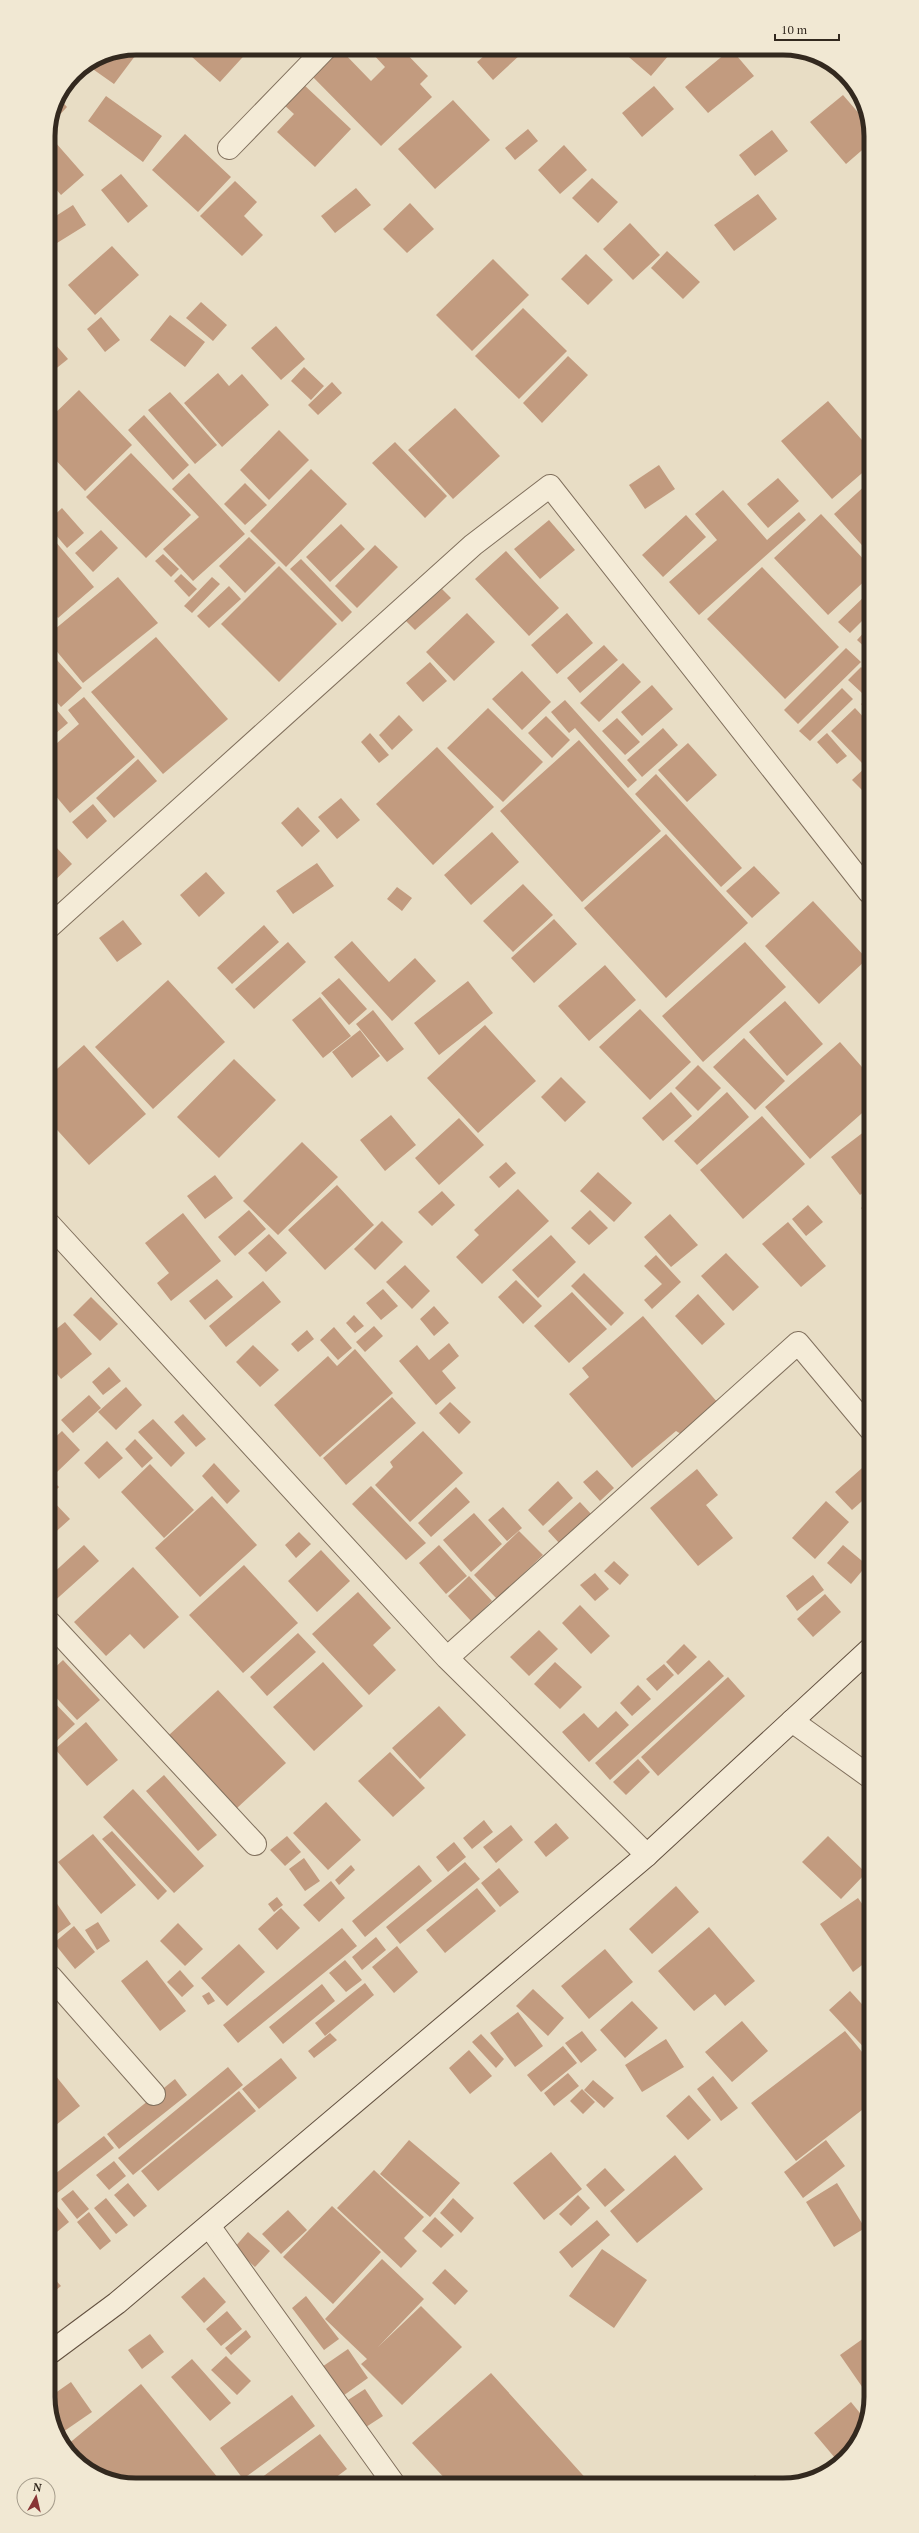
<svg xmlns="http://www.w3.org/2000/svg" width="919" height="2533" viewBox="0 0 919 2533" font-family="'PT Serif',serif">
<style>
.building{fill:#c29b7f}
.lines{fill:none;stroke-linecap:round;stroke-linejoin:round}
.street-casing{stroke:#81705d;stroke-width:24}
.secondary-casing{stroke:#635140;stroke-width:24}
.street{stroke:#f4ebd7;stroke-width:22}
.secondary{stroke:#f4ebd7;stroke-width:22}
.rim{fill:none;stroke:#33291f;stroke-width:5}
</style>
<rect width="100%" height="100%" fill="#e8ddc5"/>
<path class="building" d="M182 48H251L220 82Z
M333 48H339L371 81 385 67 372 53 377 48H401L428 76 420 84 432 97 381 146 308 72Z
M493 48H516L521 54 493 80 477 62Z
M626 48H675L651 76 623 52Z
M771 48H785L777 55Z
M133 49 138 52 114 84 87 65 102 55Z
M731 49 754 76 708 113 685 87Z
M302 83 351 129 315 167 277 132 294 114 283 104Z
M654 86 674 109 642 137 622 113Z
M843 95 868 124V145L846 164 810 122Z
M106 96 162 136 143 162 88 121Z
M58 97 67 107 52 123 50 121Z
M453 100 490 140 435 189 398 149Z
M528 129 538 141 515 160 505 148Z
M772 130 788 151 755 176 739 155Z
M48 134 84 175 61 195 48 180Z
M185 134 231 177 198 212 152 170Z
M564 145 587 170 560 194 538 170Z
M121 174 148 206 128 223 101 190Z
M592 178 618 202 598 223 572 198Z
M235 181 257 202 244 216 263 235 242 256 200 216Z
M356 188 371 205 335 233 321 216Z
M758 194 777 219 734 251 714 225Z
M410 203 434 229 407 253 383 229Z
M73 205 86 225 57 243 48 229V221Z
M630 223 660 255 633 280 603 249Z
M112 246 139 275 95 315 68 285Z
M667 251 700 282 683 299 651 268Z
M586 254 613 280 588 305 561 279Z
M493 259 529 295 472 351 436 315Z
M201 302 227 325 213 341 186 318Z
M523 308 567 351 519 399 475 356Z
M170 315 205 342 185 367 150 340Z
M101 317 120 340 105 352 87 329Z
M276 326 305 359 281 380 251 348Z
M48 336 68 359 48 375Z
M568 356 588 375 542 423 523 403Z
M304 367 324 386 311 400 291 381Z
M218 373 229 386 242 374 269 405 222 447 184 403Z
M332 382 342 393 318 415 308 405Z
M79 390 132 445 85 491 49 453V419Z
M170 392 217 445 195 464 148 410Z
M828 401 868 447V468L832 499 781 441Z
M455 408 500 456 453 499 408 450Z
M144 415 189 465 173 480 128 430Z
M279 430 309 460 269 500 240 470Z
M395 442 447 496 425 518 372 463Z
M131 453 191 515 146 558 86 497Z
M659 465 675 489 645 509 629 485Z
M311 469 347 504 286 567 250 531Z
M189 473 245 534 193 581 163 549 199 517 172 489Z
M778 478 799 501 768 528 747 504Z
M245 483 267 505 245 525 224 504Z
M868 483 869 553 834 514Z
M723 490 767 540 799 512 806 520 699 615 669 582 717 540 695 514Z
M62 508 84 533 67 548 49 527V520Z
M821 514 869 565V577L828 615 774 558Z
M686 515 706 537 663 577 642 555Z
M549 520 575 550 540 579 514 549Z
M341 524 365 549 330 582 306 557Z
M101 530 118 548 93 572 75 553Z
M49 534 94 587 58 618 49 607Z
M249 537 276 563 245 593 219 566Z
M375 545 398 567 357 608 335 586Z
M506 551 559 608 529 636 475 579Z
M163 554 179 569 171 577 155 561Z
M301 559 352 612 342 622 290 569Z
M279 566 337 624 279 682 221 624Z
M762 567 839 647 785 699 707 619Z
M181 574 197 589 189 597 174 581Z
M118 577 158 623 83 683 49 642V634Z
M212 577 220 584 192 613 184 606Z
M229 586 241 599 209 628 197 616Z
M442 589 451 598 415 630 406 621Z
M869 592V614L850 633 838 622Z
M49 611 54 617 49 622Z
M467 613 495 642 454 681 426 652Z
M567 613 593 643 557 674 531 645Z
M869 627V651L857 640Z
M156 637 228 719 163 774 91 692Z
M604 645 618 660 580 693 567 678Z
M846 648 861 662 798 724 784 710Z
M49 651 82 688 61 707 49 693Z
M430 662 447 681 423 702 406 683Z
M623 663 641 682 599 722 580 703Z
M861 667 869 674V686L862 693 848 680Z
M522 671 551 702 522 730 492 699Z
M652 685 673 709 642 736 621 712Z
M842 688 853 699 810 741 799 731Z
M84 697 135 757 70 813 49 788V750L79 724 68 710Z
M869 698V713L861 704Z
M565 700 637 780 628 788 575 728 569 733 551 712Z
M49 701 68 723 49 739Z
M488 708 543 762 503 802 447 748Z
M855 708 869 723V756L862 763 831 731Z
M399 715 413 730 392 750 379 735Z
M546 716 570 740 552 758 528 733Z
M617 718 640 742 625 755 602 731Z
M663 728 678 745 642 777 627 760Z
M370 733 389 755 379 763 361 742Z
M827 733 847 756 837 764 817 742Z
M579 740 661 831 582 902 500 811Z
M688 743 717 775 687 802 658 770Z
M437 747 494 807 433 865 376 804Z
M138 759 157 781 114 818 96 798Z
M869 764V789L865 793 852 780Z
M656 774 742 868 721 887 635 794Z
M341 798 360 820 337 839 318 817Z
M93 804 107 821 87 839 72 822Z
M298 807 320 831 302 847 281 823Z
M492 832 519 862 471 905 444 875Z
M666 834 748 923 666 998 584 908Z
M55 846 72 864 49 886V852Z
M317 863 334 886 293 914 276 891Z
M754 866 780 893 752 918 726 891Z
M206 872 225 893 199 917 180 895Z
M523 884 553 915 513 952 483 921Z
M397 887 412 898 402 911 387 899Z
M813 901 867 959 819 1004 765 946Z
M554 919 577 944 534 983 511 958Z
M123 920 142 944 117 962 99 938Z
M264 925 279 942 232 984 217 968Z
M352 941 389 982 415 958 436 981 392 1021 334 957Z
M288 942 306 962 254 1009 235 989Z
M745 942 786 987 703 1062 662 1016Z
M605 965 636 1000 589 1041 558 1006Z
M339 978 367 1009 349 1025 321 993Z
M168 980 225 1042 153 1109 95 1047Z
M468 981 493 1013 439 1055 414 1023Z
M320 997 351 1036 323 1058 292 1020Z
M785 1001 823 1044 787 1076 749 1032Z
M640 1009 691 1062 650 1100 599 1047Z
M373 1010 404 1049 387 1062 356 1024Z
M485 1025 536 1081 478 1133 427 1078Z
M360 1030 380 1056 352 1078 332 1052Z
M744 1038 785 1081 755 1110 713 1067Z
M840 1042 869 1075V1107L810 1159 765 1107Z
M84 1045 146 1114 89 1165 49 1121V1076Z
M234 1059 276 1100 219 1158 177 1117Z
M698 1065 721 1088 698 1111 675 1088Z
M561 1077 586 1102 565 1122 541 1097Z
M671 1092 692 1116 663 1141 642 1118Z
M727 1092 749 1117 697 1165 674 1141Z
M391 1115 416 1145 385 1171 360 1140Z
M762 1116 805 1164 743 1219 700 1170Z
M459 1118 484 1145 439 1185 415 1158Z
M865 1131 869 1136V1188L860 1195 831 1157Z
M302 1142 338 1177 278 1235 243 1201Z
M506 1162 516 1173 499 1188 489 1177Z
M598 1172 632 1203 614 1222 580 1191Z
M215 1175 233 1198 205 1219 187 1196Z
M337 1185 374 1225 325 1270 288 1230Z
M518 1189 549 1221 482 1284 456 1257 479 1235 474 1230Z
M442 1191 455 1205 432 1226 418 1212Z
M869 1201V1218L861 1208Z
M808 1205 823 1222 806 1236 792 1219Z
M249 1210 266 1229 235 1256 218 1237Z
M590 1210 608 1228 589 1245 571 1228Z
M183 1213 221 1261 171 1301 157 1283 169 1273 145 1243Z
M670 1214 698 1245 671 1267 644 1237Z
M382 1221 403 1242 375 1270 354 1249Z
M788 1222 826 1266 801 1287 762 1244Z
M269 1234 287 1253 266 1272 248 1253Z
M551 1235 576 1262 538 1298 512 1270Z
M726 1253 759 1287 733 1311 701 1276Z
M656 1255 681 1282 652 1309 644 1300 662 1284 644 1266Z
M405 1265 430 1291 412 1309 386 1282Z
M584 1273 624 1313 611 1326 571 1286Z
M217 1279 233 1297 205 1320 189 1301Z
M516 1280 542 1306 523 1324 498 1297Z
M263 1281 281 1302 226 1347 209 1326Z
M383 1289 398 1306 381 1320 366 1303Z
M572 1292 607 1329 569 1363 534 1326Z
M698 1294 725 1324 702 1345 675 1316Z
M91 1297 118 1324 100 1341 73 1315Z
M434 1306 449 1323 434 1336 420 1319Z
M354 1315 364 1326 355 1333 346 1323Z
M643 1316 718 1403 681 1434 676 1431 632 1468 569 1394 589 1377 582 1368Z
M65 1322 92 1354 61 1379 50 1365V1334Z
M374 1326 383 1336 365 1352 356 1342Z
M334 1327 352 1348 338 1360 320 1340Z
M307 1330 314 1339 298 1352 291 1344Z
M449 1343 459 1356 442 1371 456 1388 436 1405 399 1361 417 1345 429 1360Z
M253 1345 279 1370 260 1387 236 1362Z
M355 1349 393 1393 320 1457 274 1405 328 1356 337 1366Z
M109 1367 121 1381 103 1395 92 1382Z
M126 1387 142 1405 116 1430 98 1412Z
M89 1395 101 1408 73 1433 61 1420Z
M392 1397 416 1423 346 1485 323 1458Z
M450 1402 471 1422 459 1434 439 1413Z
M183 1414 206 1439 196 1447 174 1422Z
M153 1419 185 1453 171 1467 138 1432Z
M62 1431 80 1450 57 1472 50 1464V1442Z
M423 1431 463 1473 410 1522 375 1485 393 1467 390 1462Z
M135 1439 153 1458 142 1468 125 1449Z
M107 1441 123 1458 99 1479 84 1463Z
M870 1461V1494L852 1510 835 1492Z
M214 1463 240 1491 227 1504 202 1476Z
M150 1464 194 1510 164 1538 121 1492Z
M697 1469 718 1495 706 1505 733 1538 698 1566 650 1508Z
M597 1470 614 1488 600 1501 583 1482Z
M50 1478 59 1487 51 1495 50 1494Z
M558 1481 573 1498 543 1526 528 1510Z
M371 1486 426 1543 406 1560 352 1504Z
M456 1487 470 1502 431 1537 418 1523Z
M212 1496 257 1545 200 1597 155 1548Z
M50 1498 70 1519 50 1537Z
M826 1501 849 1522 815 1559 792 1538Z
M580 1502 592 1515 560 1544 548 1531Z
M503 1507 522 1528 507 1541 488 1520Z
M474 1513 502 1544 471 1572 443 1540Z
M519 1531 543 1555 497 1599 474 1575Z
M299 1532 311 1544 296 1558 285 1545Z
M870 1540V1556L862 1549Z
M84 1545 99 1561 50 1605V1576Z
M439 1545 467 1576 446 1594 419 1563Z
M843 1545 867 1565 851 1584 827 1563Z
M321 1550 350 1581 317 1612 288 1581Z
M614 1561 629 1575 620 1585 604 1571Z
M244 1565 298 1623 243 1673 189 1615Z
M133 1567 179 1617 144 1649 130 1634 106 1656 74 1622Z
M595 1573 609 1589 595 1601 580 1585Z
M813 1575 824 1590 797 1611 786 1596Z
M469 1576 492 1601 471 1621 448 1596Z
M358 1592 391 1628 373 1645 396 1670 369 1695 312 1634Z
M825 1594 841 1612 813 1637 797 1619Z
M580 1605 610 1636 591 1654 562 1623Z
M539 1630 558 1649 529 1676 510 1657Z
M298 1633 316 1652 267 1696 250 1677Z
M684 1644 697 1657 678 1675 666 1662Z
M63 1660 100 1700 77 1720 50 1691V1672Z
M709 1660 724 1676 610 1780 595 1763Z
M323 1662 363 1706 314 1751 273 1707Z
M555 1662 582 1687 560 1709 534 1684Z
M664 1664 674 1675 657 1691 646 1679Z
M728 1677 745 1696 658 1776 641 1757Z
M638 1685 651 1699 632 1716 620 1703Z
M218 1690 286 1763 237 1808 169 1735Z
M50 1698 75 1724 50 1747Z
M439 1706 466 1735 420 1779 392 1748Z
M616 1711 629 1725 589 1762 562 1732 584 1713 598 1728Z
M86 1722 118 1760 87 1786 55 1749Z
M390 1752 425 1788 393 1817 358 1781Z
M638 1759 650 1772 626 1795 613 1782Z
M164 1775 217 1835 198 1851 146 1791Z
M133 1789 204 1866 174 1893 103 1817Z
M326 1802 361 1840 328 1870 293 1833Z
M484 1820 493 1832 472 1849 463 1838Z
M556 1823 569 1838 546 1857 534 1842Z
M511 1825 523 1840 496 1863 483 1847Z
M112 1831 167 1891 158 1900 102 1839Z
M93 1834 136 1885 101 1914 58 1862Z
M287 1836 301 1852 285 1866 270 1850Z
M828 1836 866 1873 841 1899 802 1862Z
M454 1842 466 1857 448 1872 436 1857Z
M304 1858 320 1881 305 1891 289 1869Z
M465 1862 480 1879 400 1944 386 1927Z
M351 1865 355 1870 339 1885 335 1880Z
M419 1865 432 1881 365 1937 352 1921Z
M499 1868 519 1892 500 1907 481 1883Z
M331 1881 345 1898 319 1922 303 1905Z
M676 1886 699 1912 652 1954 629 1929Z
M477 1888 496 1911 445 1953 426 1930Z
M277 1897 283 1905 274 1912 268 1904Z
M53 1898 71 1924 50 1939V1899Z
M858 1898 870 1915V1959L853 1972 820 1924Z
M281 1908 300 1928 277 1950 258 1929Z
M98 1922 110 1941 97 1950 85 1930Z
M178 1923 203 1949 185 1966 160 1941Z
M74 1926 95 1952 75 1969 54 1943Z
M709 1927 755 1981 725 2006 715 1994 694 2011 658 1971Z
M342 1928 357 1946 238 2043 223 2025Z
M376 1937 386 1950 362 1970 352 1957Z
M239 1944 265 1972 227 2006 201 1978Z
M397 1946 418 1972 394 1993 372 1967Z
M605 1949 633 1982 589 2019 561 1986Z
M147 1960 186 2011 160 2031 121 1981Z
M345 1960 362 1980 346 1992 329 1973Z
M180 1970 194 1986 182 1997 167 1982Z
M365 1983 374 1995 325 2036 315 2023Z
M322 1984 335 2001 283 2044 269 2027Z
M533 1989 564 2018 548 2036 516 2006Z
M850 1991 870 2013 871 2055 829 2010Z
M209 1992 215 2001 208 2005 202 1996Z
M632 2001 658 2028 625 2058 600 2030Z
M518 2012 543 2046 515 2067 490 2033Z
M742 2021 768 2051 732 2082 705 2052Z
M582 2031 597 2050 581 2063 565 2043Z
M845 2031 871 2063V2103L796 2161 751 2103Z
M330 2033 337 2040 314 2058 308 2051Z
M481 2034 504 2059 496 2068 472 2042Z
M666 2039 684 2067 642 2092 625 2065Z
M563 2046 577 2063 541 2092 527 2075Z
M469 2050 492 2076 470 2094 449 2068Z
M281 2058 297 2078 259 2109 242 2089Z
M228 2067 243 2085 133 2175 118 2158Z
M51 2070 80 2106 51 2129Z
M568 2073 579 2086 554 2106 544 2093Z
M713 2076 738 2108 721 2121 697 2089Z
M175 2079 187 2095 119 2149 107 2134Z
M593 2080 614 2098 604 2108 584 2090Z
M582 2089 595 2102 583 2114 570 2101Z
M239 2091 256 2111 158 2191 141 2171Z
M689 2095 711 2120 688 2140 666 2116Z
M104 2136 114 2148 51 2198V2177Z
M409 2140 460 2183 430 2217 380 2174Z
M826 2140 845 2166 803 2198 784 2172Z
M551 2152 582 2189 544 2220 513 2183Z
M675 2155 703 2189 637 2243 610 2211Z
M114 2161 126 2176 109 2190 96 2175Z
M605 2168 625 2190 605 2207 586 2185Z
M374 2170 424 2217 404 2238 417 2251 401 2268 337 2208Z
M128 2183 147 2206 134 2217 114 2195Z
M837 2183 865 2228 834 2247 806 2202Z
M73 2190 89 2209 77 2219 61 2199Z
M578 2195 590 2208 571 2226 559 2214Z
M106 2198 128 2225 116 2234 94 2208Z
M453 2198 474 2218 461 2233 440 2213Z
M53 2202 69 2222 52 2236 51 2204Z
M332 2206 381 2252 333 2304 283 2257Z
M288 2210 307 2230 281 2254 262 2234Z
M89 2212 111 2241 100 2250 77 2222Z
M435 2217 454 2235 441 2248 422 2231Z
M597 2220 610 2235 572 2268 559 2252Z
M248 2232 270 2251 255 2267 234 2248Z
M602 2249 647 2280 614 2328 569 2296Z
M382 2259 424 2299 378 2347 421 2306 462 2347 402 2405 361 2364 367 2359 325 2319Z
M445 2269 468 2291 455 2305 432 2283Z
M51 2275 61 2286 51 2294Z
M204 2277 226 2302 204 2323 181 2297Z
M306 2296 339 2339 324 2350 292 2308Z
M227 2311 242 2329 221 2346 206 2329Z
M246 2330 251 2337 231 2355 225 2348Z
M150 2334 164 2352 142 2369 128 2350Z
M864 2338 871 2348V2387L865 2391 840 2355Z
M348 2349 368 2378 340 2398 319 2369Z
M226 2356 251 2381 237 2395 211 2370Z
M192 2359 231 2403 210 2421 171 2377Z
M491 2373 590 2483H449L412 2443Z
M71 2382 92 2412 60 2434 51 2420V2396Z
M141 2384 223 2484 130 2485 82 2467 67 2445Z
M365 2389 383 2416 366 2427 348 2400Z
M292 2395 315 2426 243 2479 220 2448Z
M851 2402 864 2418 856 2441 835 2458 814 2433Z
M320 2434 347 2469 327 2484H253Z
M819 2467 823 2471 806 2482H801Z
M755 2475 762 2482H747Z"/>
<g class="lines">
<g class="street-casing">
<path id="street" d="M229 148 326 48
M49 927 473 545 550 486 869 892
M50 1225 447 1658 647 1855
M50 1623 255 1844
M447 1658 798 1343 870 1429
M792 1721 870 1777
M51 1977 154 2094
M209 2226 394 2484"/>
</g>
<g class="secondary-casing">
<path id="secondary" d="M51 2352 117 2303 647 1855 870 1649"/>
</g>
<use href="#street" class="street"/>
<use href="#secondary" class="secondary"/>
</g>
<path d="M0 0H919V2533H0ZM136 55H783A81 81 0 0 1 864 136V2397A81 81 0 0 1 783 2478H136A81 81 0 0 1 55 2397V136A81 81 0 0 1 136 55Z" fill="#f1e8d3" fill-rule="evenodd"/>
<path class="rim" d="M136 55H783A81 81 0 0 1 864 136V2397A81 81 0 0 1 783 2478H136A81 81 0 0 1 55 2397V136A81 81 0 0 1 136 55Z"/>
<g transform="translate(36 2497) rotate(8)"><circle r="19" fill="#f1e8d3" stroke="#a59c8b"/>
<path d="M0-3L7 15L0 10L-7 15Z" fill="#883536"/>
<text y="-6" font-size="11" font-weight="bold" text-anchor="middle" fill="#33291f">N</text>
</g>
<path d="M775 34v6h64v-6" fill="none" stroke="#33291f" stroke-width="2"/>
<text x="781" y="34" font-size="12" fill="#33291f" stroke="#f1e8d3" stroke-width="3" paint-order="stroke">10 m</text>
</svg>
